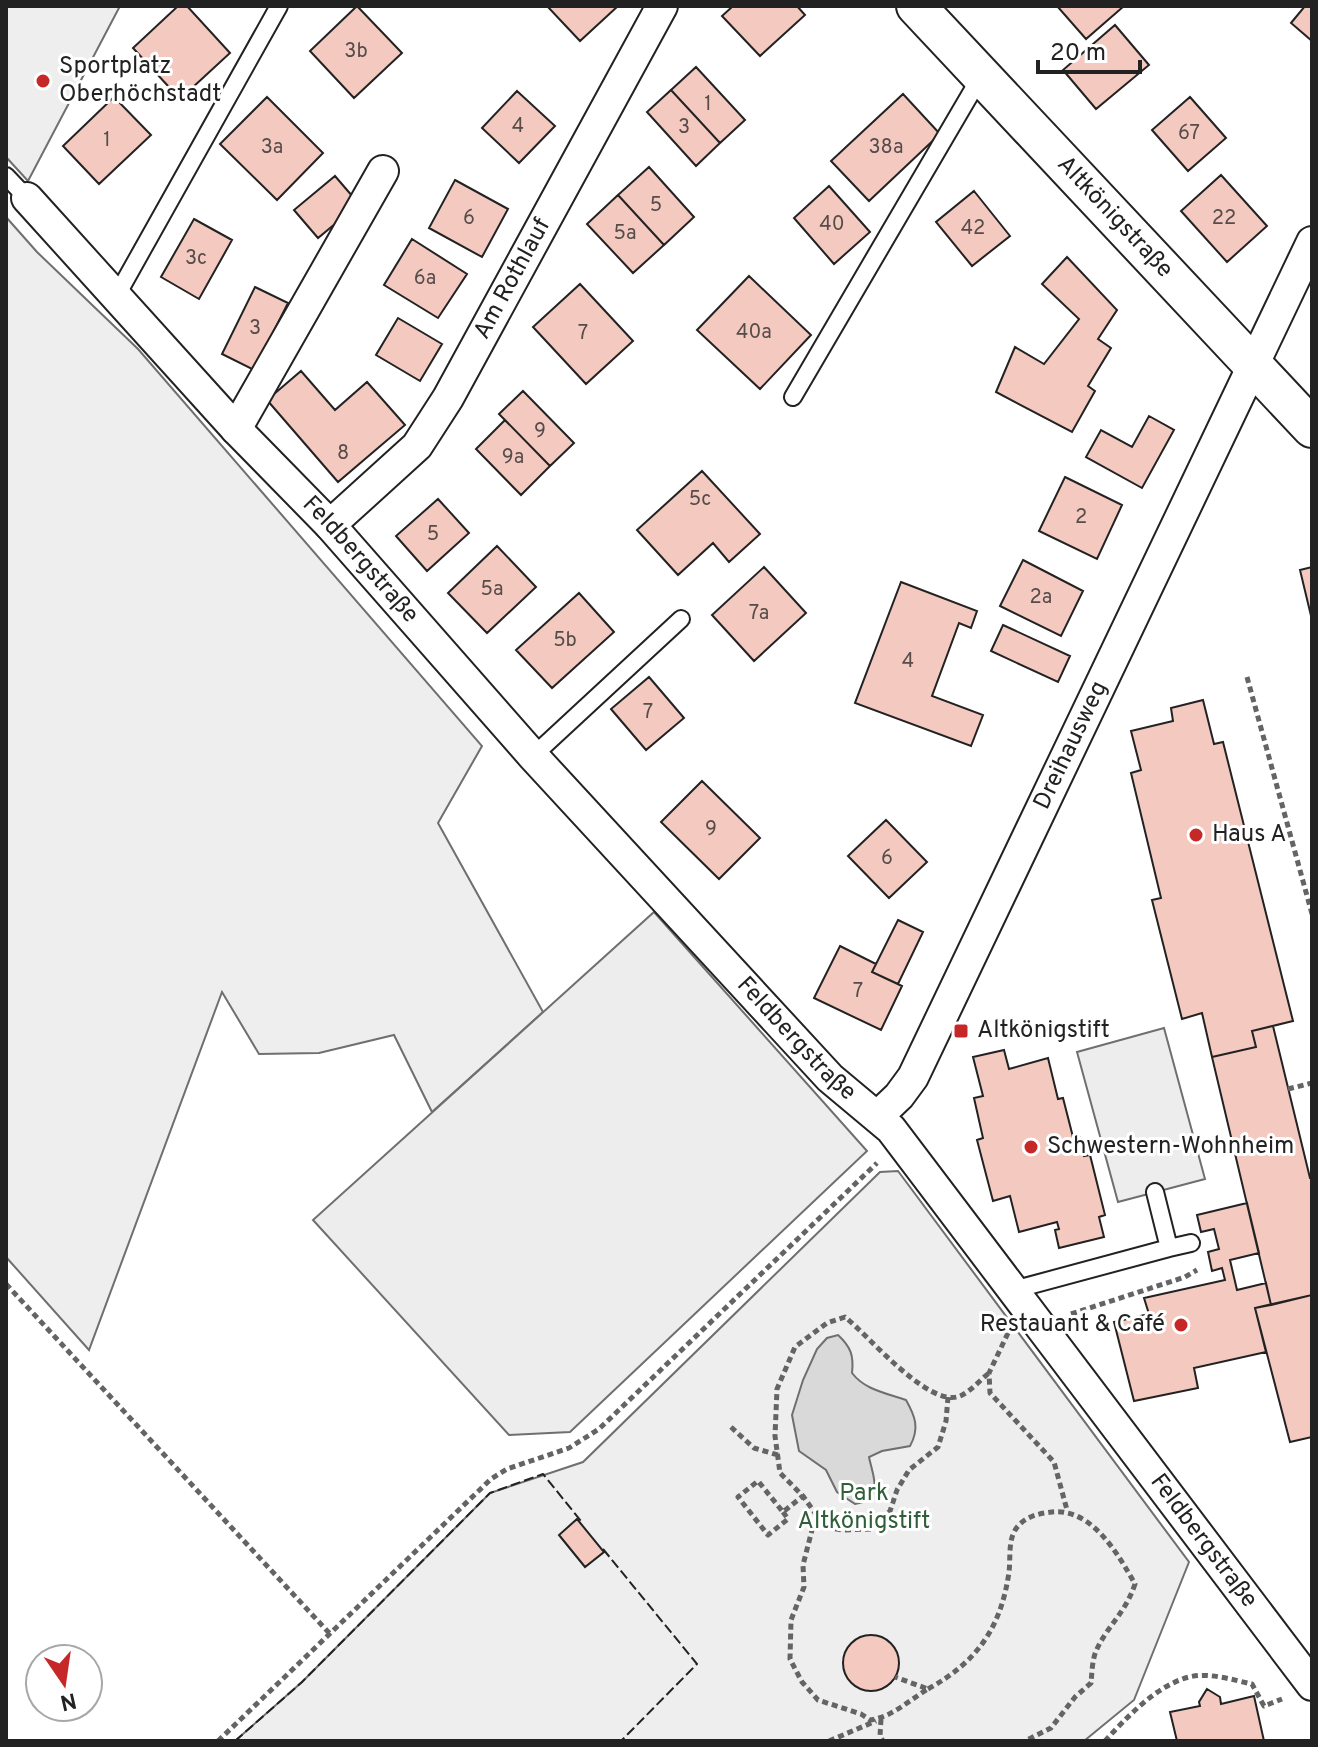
<svg xmlns="http://www.w3.org/2000/svg" width="1318" height="1747" viewBox="0 0 1318 1747" font-family="Overpass,sans-serif">
<style>
.green{fill:#eee;stroke:#6f6f6f;stroke-width:2}
.parking{fill:#ededed;stroke:#6f6f6f;stroke-width:2}
.water{fill:#d9d9d9;stroke:#6f6f6f;stroke-width:2}
.building{fill:#f3c9c0;stroke:#222;stroke-width:2}
.lines{fill:none;stroke-linecap:round;stroke-linejoin:round}
.service-casing{stroke:#222;stroke-width:20}
.minor-casing{stroke:#222;stroke-width:34}
.tertiary-casing{stroke:#222;stroke-width:42}
.path{stroke:#646464;stroke-width:5;stroke-dasharray:6 4;stroke-linecap:butt}
.service{stroke:#fff;stroke-width:16}
.minor{stroke:#fff;stroke-width:30}
.tertiary{stroke:#fff;stroke-width:38}
.fence{stroke:#222;stroke-width:2;stroke-dasharray:10 4;stroke-linecap:butt}
.poi-dot{fill:#c62828;stroke:#fff;stroke-width:3}
.labels{text-anchor:middle;dominant-baseline:central;stroke-width:6;stroke-linejoin:round;paint-order:stroke}
.number-label{font-size:20px;fill:#564c4a}
.poi-label{font-size:24px;fill:#222;stroke:#fff;text-anchor:start}
.street-label{font-size:24px;fill:#222;stroke:#fff}
.park-label{font-size:24px;fill:#2f5e38;stroke:#fff}
</style>
<rect width="100%" height="100%" fill="#fff"/>
<path class="green" d="M6 6H120L28 181 6 157Z
M6 217 37 252 138 349 482 746 438 823 543 1012 432 1112 394 1035 319 1053 259 1054 222 992 89 1350 6 1257Z
M898 1171 1189 1562 1134 1700 1084 1741H235L302 1682 490 1493 583 1462 880 1172Z"/>
<path class="parking" d="M654 912 867 1151 570 1432 509 1435 313 1220Z
M1164 1028 1205 1179 1118 1202 1077 1052Z"/>
<path class="water" d="M838 1335C851 1347 854 1356 852 1373 865 1390 886 1393 906 1400 915 1416 920 1428 910 1446L882 1451 869 1457C873 1477 885 1498 855 1504L837 1492 826 1470 799 1451 792 1415 803 1380 817 1349 827 1338Z"/>
<path class="building" d="M178 6H187L230 53 180 99 133 48Z
M357 6 402 53 354 98 310 51Z
M547 6H618L580 41Z
M733 6H797L805 15 760 56 722 16Z
M1057 6H1124L1086 39Z
M1305 6H1312V41L1291 23Z
M1115 25 1149 65 1096 109 1063 70Z
M696 67 745 120 720 143 671 90Z
M671 90 720 143 696 166 647 112Z
M517 91 555 126 519 163 482 128Z
M903 94 940 134 869 201 831 161Z
M114 97 151 135 99 184 63 146Z
M267 97 323 153 277 200 220 144Z
M1190 97 1226 138 1188 171 1152 130Z
M649 167 694 217 664 245 618 195Z
M1221 175 1267 226 1227 262 1181 211Z
M335 176 359 204 318 238 294 210Z
M455 180 508 209 482 257 429 228Z
M829 186 870 232 834 264 794 218Z
M974 191 1010 236 972 266 936 222Z
M618 195 664 245 633 273 587 224Z
M194 219 232 240 199 299 161 277Z
M412 239 467 274 438 318 384 285Z
M1067 257 1117 310 1098 339 1111 348 1088 386 1095 391 1072 432 996 392 1015 347 1044 364 1079 319 1042 284Z
M749 276 811 335 760 389 697 330Z
M580 284 633 341 586 384 533 327Z
M255 287 288 303 254 370 222 354Z
M398 318 442 344 420 381 376 355Z
M301 371 335 410 367 382 405 425 338 482 267 400Z
M523 391 574 443 550 466 499 414Z
M1149 416 1174 430 1142 488 1086 457 1101 430 1132 447Z
M505 420 550 466 521 495 476 449Z
M702 471 760 534 729 562 713 543 678 575 637 530Z
M1065 477 1122 505 1097 559 1039 531Z
M438 499 469 533 427 571 396 536Z
M497 546 536 587 487 633 448 593Z
M1023 560 1083 591 1061 636 1000 606Z
M764 567 806 613 754 661 712 615Z
M1312 567V620L1300 570Z
M901 582 977 611 971 628 959 623 932 696 983 715 971 746 855 703Z
M579 593 614 632 552 688 516 650Z
M1003 625 1070 656 1058 682 991 651Z
M649 677 684 718 646 750 611 709Z
M1203 700 1214 744 1223 742 1293 1021 1252 1031 1256 1047 1212 1057 1202 1013 1182 1019 1152 900 1161 898 1131 773 1141 770 1131 731 1173 721 1171 708Z
M702 781 760 838 719 879 661 822Z
M886 820 927 862 889 898 848 856Z
M898 920 923 932 898 984 872 972Z
M840 946 876 964 872 972 902 986 881 1030 814 998Z
M1273 1026 1310 1178H1312V1295L1271 1305 1212 1057 1256 1047 1252 1031Z
M1004 1050 1009 1069 1048 1058 1058 1099 1063 1098 1073 1137 1079 1136 1084 1156 1090 1155 1105 1215 1099 1217 1104 1237 1059 1248 1055 1230 1059 1229 1057 1222 1019 1232 1010 1196 993 1201 977 1140 983 1138 974 1098 983 1096 973 1057Z
M1247 1203 1259 1253 1230 1260 1237 1290 1266 1283 1271 1305 1255 1308 1266 1352 1194 1368 1198 1388 1134 1401 1114 1322 1149 1314 1144 1298 1225 1280 1222 1268 1212 1271 1208 1252 1219 1249 1214 1229 1201 1232 1197 1215Z
M1312 1295V1437L1290 1442 1255 1308Z
M577 1519 604 1552 585 1567 559 1535Z
M843 1663a28 28 0 1 1 56 0a28 28 0 1 1-56 0Z
M1207 1689 1220 1697 1221 1704 1254 1696 1264 1741H1177L1170 1712 1200 1706 1199 1702Z"/>
<g class="lines">
<g class="service-casing">
<path id="service" d="M6 176 27 198
M117 295 279 6
M793 397 981 76
M533 756 681 619
M1169 1248 1191 1243
M1013 1290 1169 1248 1155 1192"/>
</g>
<g class="minor-casing">
<g id="minor">
<path id="s1" d="M27 198 236 429 330 525 533 756 830 1078 891 1129 1312 1685"/>
<path d="M236 429 383 171"/>
<path id="s2" d="M330 525 417 446 448 398 662 6"/>
<path id="s3" d="M878 1116 899 1096 913 1077 1312 242"/>
</g>
</g>
<g class="tertiary-casing">
<g id="tertiary">
<path id="s4" d="M916 6 1312 428"/>
</g>
</g>
<path class="path" d="M1247 677 1312 914
M1288 1089 1312 1083
M6 1284 331 1635
M1071 1314 1185 1277 1197 1270
M1008 1333 989 1373 990 1393 1054 1462 1067 1510
M948 1397 946 1421 938 1447 909 1470 897 1490 890 1511 871 1529 843 1530 825 1527 803 1496 780 1473 775 1436 777 1389 795 1347 827 1323 845 1317C867 1334 929 1409 960 1396 970 1392 980 1380 989 1373
M731 1427 754 1448 778 1455
M783 1512 788 1519 768 1535 738 1497 758 1481 783 1512 803 1496
M820 1520 812 1530 803 1565 804 1587 791 1620 790 1659 802 1682 818 1700 861 1714 870 1720C892 1717 908 1701 928 1689L895 1677
M928 1689C977 1662 1001 1628 1009 1572 1011 1557 1007 1537 1019 1525 1027 1516 1041 1513 1052 1512 1092 1508 1118 1554 1135 1584 1125 1614 1107 1626 1096 1651 1092 1661 1092 1673 1091 1683L1075 1697 1051 1728 1025 1741
M881 1719 880 1736 883 1741
M218 1741 491 1479 507 1469 569 1448 599 1429 877 1163
M829 1741 876 1721
M1105 1741C1127 1717 1157 1685 1189 1677 1209 1672 1233 1680 1252 1684L1264 1706 1282 1699"/>
<use href="#service" class="service"/>
<use href="#minor" class="minor"/>
<use href="#tertiary" class="tertiary"/>
<path class="fence" d="M603 1549 697 1664 621 1741
M235 1741 302 1682 490 1493 543 1474 581 1521"/>
</g>
<g class="poi-dot">
<circle cx="43" cy="81" r="8"/>
<circle cx="1196" cy="835" r="8"/>
<rect x="953" y="1023" width="16" height="16" rx="4"/>
<circle cx="1031" cy="1147" r="8"/>
<circle cx="1181" cy="1325" r="8"/>
</g>
<g class="labels">
<g class="number-label">
<text x="356" y="52">3b</text>
<text x="708" y="105">1</text>
<text x="518" y="127">4</text>
<text x="684" y="128">3</text>
<text x="1189" y="134">67</text>
<text x="107" y="141">1</text>
<text x="272" y="148">3a</text>
<text x="886" y="148">38a</text>
<text x="656" y="206">5</text>
<text x="469" y="219">6</text>
<text x="1224" y="219">22</text>
<text x="832" y="225">40</text>
<text x="973" y="229">42</text>
<text x="625" y="234">5a</text>
<text x="196" y="259">3c</text>
<text x="425" y="279">6a</text>
<text x="255" y="329">3</text>
<text x="754" y="333">40a</text>
<text x="583" y="334">7</text>
<text x="540" y="432">9</text>
<text x="343" y="454">8</text>
<text x="513" y="458">9a</text>
<text x="700" y="500">5c</text>
<text x="1081" y="518">2</text>
<text x="433" y="535">5</text>
<text x="492" y="590">5a</text>
<text x="1041" y="598">2a</text>
<text x="759" y="614">7a</text>
<text x="565" y="641">5b</text>
<text x="908" y="662">4</text>
<text x="648" y="713">7</text>
<text x="711" y="830">9</text>
<text x="887" y="859">6</text>
<text x="858" y="992">7</text>
</g>
<g class="poi-label">
<text x="59" y="67">Sportplatz<tspan x="59" dy="28">Oberhöchstadt</tspan></text>
<text x="1212" y="835">Haus A</text>
<text x="977" y="1031">Altkönigstift</text>
<text x="1047" y="1147">Schwestern-Wohnheim</text>
<text x="1165" y="1325" text-anchor="end">Restauant &amp; Café</text>
</g>
<g class="street-label">
<text stroke="none"><textPath href="#s4" startOffset="290">Altkönigstraße</textPath></text>
<text stroke="none"><textPath href="#s2" startOffset="310">Am Rothlauf</textPath></text>
<text stroke="none"><textPath href="#s1" startOffset="492">Feldbergstraße</textPath></text>
<text stroke="none"><textPath href="#s3" startOffset="420">Dreihausweg</textPath></text>
<text stroke="none"><textPath href="#s1" startOffset="1140">Feldbergstraße</textPath></text>
<text stroke="none"><textPath href="#s1" startOffset="1788">Feldbergstraße</textPath></text>
</g>
<g class="park-label">
<text x="864" y="1494">Park<tspan x="864" dy="28">Altkönigstift</tspan></text>
</g>
</g>
<rect width="1318" height="1747" fill="none" stroke="#222222" stroke-width="16"/>
<g transform="translate(64 1683) rotate(167)"><circle r="38" fill="#ffffff" stroke="#a7a7a7" stroke-width="2"/>
<path d="M0-6L14 30L0 20L-14 30Z" fill="#c62828"/>
<text y="-12" font-size="22" font-weight="bold" text-anchor="middle" fill="#222222">N</text>
</g>
<path d="M1038 60v12h102v-12" fill="none" stroke="#222222" stroke-width="4"/>
<text x="1050" y="60" font-size="24" fill="#222222" stroke="#ffffff" stroke-width="6" paint-order="stroke">20 m</text>
</svg>
